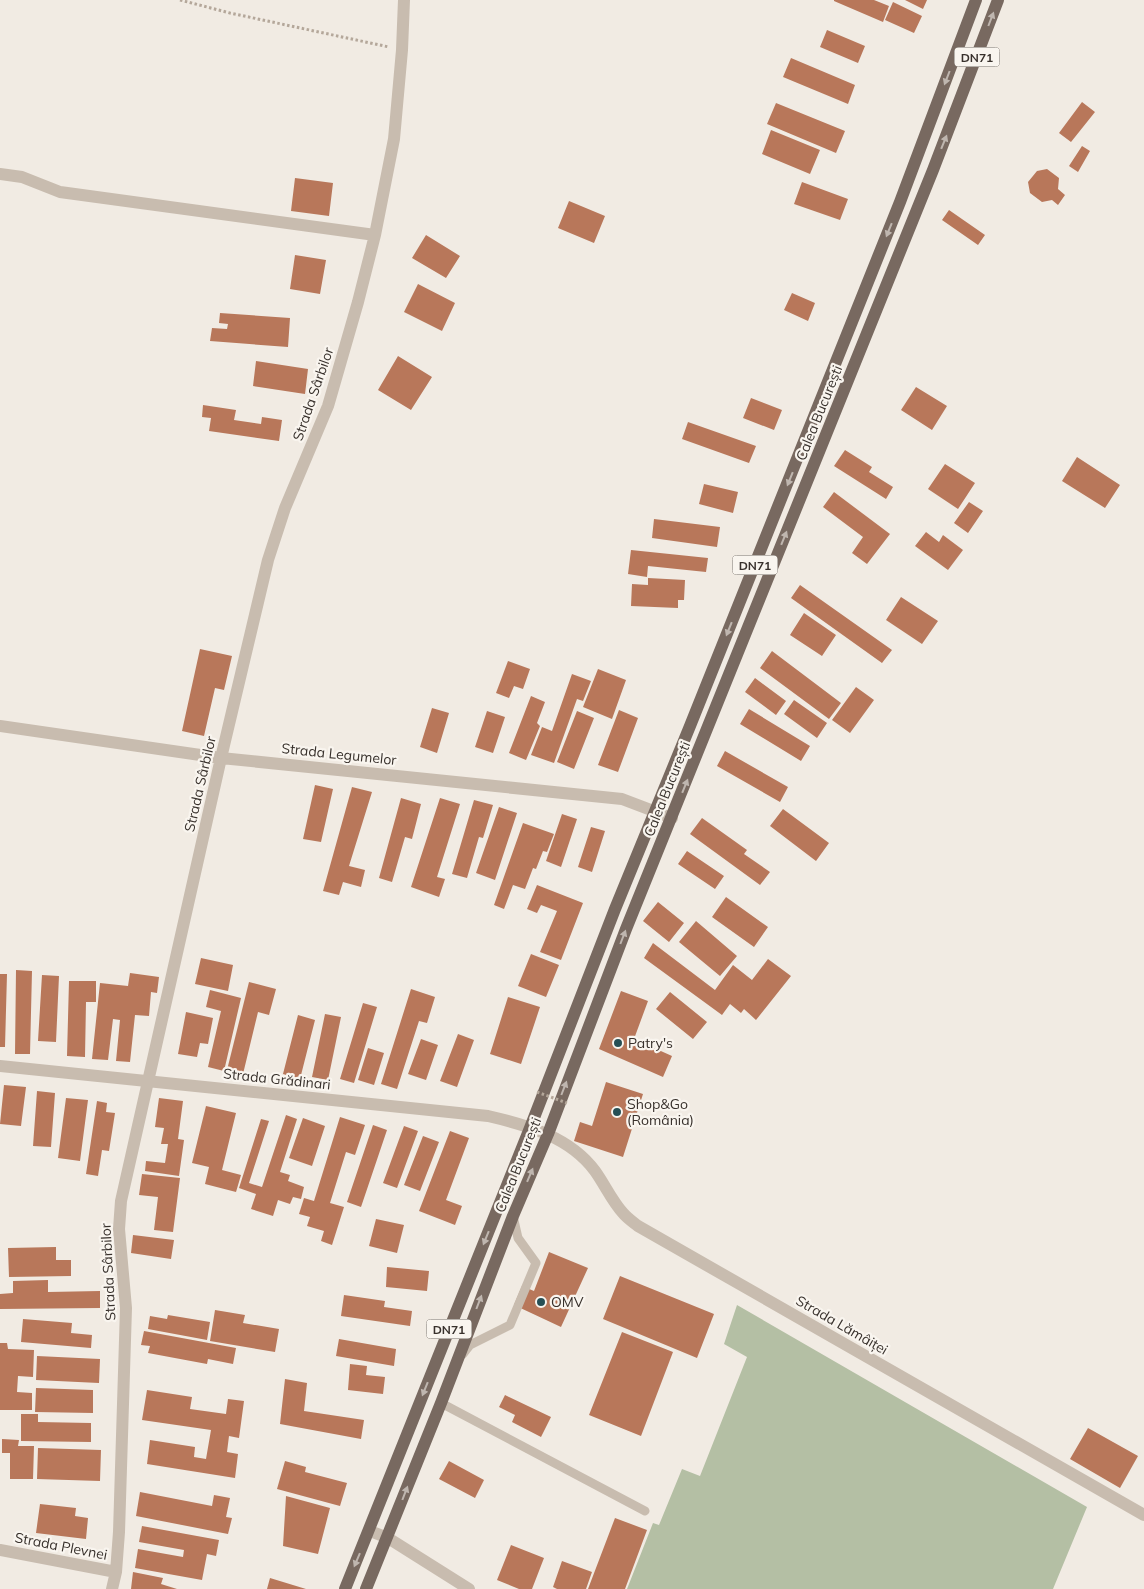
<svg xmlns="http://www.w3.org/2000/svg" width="1144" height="1589" viewBox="0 0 1144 1589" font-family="Mulish,sans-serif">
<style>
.green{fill:#b4bfa4}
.building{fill:#b8775a}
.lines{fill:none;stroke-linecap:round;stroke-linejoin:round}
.path{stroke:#b4a79a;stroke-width:3;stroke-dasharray:2.5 2.5;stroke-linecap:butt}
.service{stroke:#c8bcaf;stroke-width:9}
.minor{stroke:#c8bcaf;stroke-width:12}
.primary{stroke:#786960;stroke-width:12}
.path-bridge{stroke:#b4a79a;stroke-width:3;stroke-dasharray:2.5 2.5;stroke-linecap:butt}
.oneway{fill:#bfb6af}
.poi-dot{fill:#264f55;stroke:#f9f5ef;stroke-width:2}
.labels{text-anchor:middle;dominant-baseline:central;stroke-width:4.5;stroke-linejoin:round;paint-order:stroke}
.shield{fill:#f9f5ef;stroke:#726c66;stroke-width:1}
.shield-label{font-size:12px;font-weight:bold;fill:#38312c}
.street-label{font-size:14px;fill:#38312c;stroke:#f9f5ef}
.poi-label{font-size:14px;fill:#38312c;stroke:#f9f5ef;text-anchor:start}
</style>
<rect width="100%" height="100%" fill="#f1ebe3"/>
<path class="green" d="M737 1305 1087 1507 1053 1589H627L653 1523 659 1525 682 1469 700 1476 747 1357 724 1344Z"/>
<path class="building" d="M834 0H874L889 6 883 22 834 1Z
M905 0H927L923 9Z
M893 2 922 16 914 33 885 20Z
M827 30 865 46 858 63 820 47Z
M791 58 855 85 848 104 783 77Z
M1082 102 1095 112 1071 142 1059 133Z
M776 103 845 131 836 153 767 124Z
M771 130 820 150 810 174 762 154Z
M1082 146 1090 151 1078 172 1069 166Z
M1047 169 1059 178 1058 189 1065 195 1058 205 1052 200 1042 202 1030 193 1028 182 1037 171Z
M295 178 333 183 329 216 291 211Z
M802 182 848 199 840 220 794 204Z
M569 201 605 216 594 243 558 228Z
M949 210 985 235 978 245 942 220Z
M426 235 460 256 446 278 412 258Z
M295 255 326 260 320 294 290 289Z
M418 284 455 303 442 331 404 312Z
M792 293 815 303 808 321 784 310Z
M220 313 290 318 288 347 210 341 212 328 227 329 228 324 219 323Z
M398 356 432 377 411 410 378 390Z
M256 361 308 369 305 394 253 386Z
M916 387 947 406 932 430 901 410Z
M751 398 782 410 774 430 743 418Z
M203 405 236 410 234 420 261 424 262 417 282 420 279 441 209 431 211 418 202 417Z
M688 422 756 446 749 463 682 439Z
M845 450 872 467 869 472 893 487 886 499 834 466Z
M1077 457 1120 485 1105 508 1062 481Z
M945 464 975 483 958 509 928 489Z
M704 484 738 492 733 513 699 504Z
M834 492 890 534 867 564 852 553 863 537 823 507Z
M969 502 983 511 968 533 954 523Z
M654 519 720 527 717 547 652 538Z
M926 532 939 542 943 535 963 550 948 570 915 546Z
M631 550 708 558 706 572 648 566 647 577 628 574Z
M648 578 685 580 684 600H678V608L631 606 632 584 648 585Z
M800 585 892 650 882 663 791 598Z
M901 597 938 621 922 644 886 620Z
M804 613 836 635 822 656 790 635Z
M200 649 232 656 224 690 215 688 204 736 182 731Z
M772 651 841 703 829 719 760 668Z
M508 661 530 669 523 689 514 686 509 698 496 693Z
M598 669 626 680 612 719 583 707Z
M572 674 591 681 583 701 577 699 554 763 531 755 542 727 552 731Z
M755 678 786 701 776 715 745 692Z
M856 687 874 700 850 733 832 720Z
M531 696 545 702 537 723 540 726 526 760 509 753Z
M794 700 827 723 817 738 784 714Z
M432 708 449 713 437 753 420 747Z
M749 709 810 746 801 761 740 724Z
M619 710 638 718 618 772 598 765Z
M487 711 505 717 493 753 475 747Z
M577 711 594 718 574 769 557 762Z
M725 751 788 787 780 802 717 766Z
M315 785 333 789 321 842 303 839Z
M352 787 372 792 349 866 365 870 361 887 343 882 339 895 323 891Z
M401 798 421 804 412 839 405 837 392 882 379 878Z
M440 798 460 804 437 877 445 879 439 897 411 887Z
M474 800 493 805 483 838 479 837 467 878 452 874Z
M499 807 517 813 495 880 476 873Z
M783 809 829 843 816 861 770 826Z
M562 814 577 819 561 867 546 861Z
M702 818 747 850 744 854 770 872 760 885 690 834Z
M523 823 554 834 547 852 543 851 536 869 533 868 525 889 513 885 504 909 494 905Z
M591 827 605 831 592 872 578 867Z
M687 851 724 876 715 889 678 864Z
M537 885 583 903 561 960 540 952 557 911 541 905 537 913 527 909Z
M726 897 768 927 754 947 712 917Z
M658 902 684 923 669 942 643 921Z
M696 921 737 956 720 976 679 942Z
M653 943 715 990 733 965 752 980 768 959 791 976 756 1020 744 1009 741 1013 730 1004 722 1015 644 958Z
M531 954 559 965 546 997 518 986Z
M201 958 233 965 228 991 195 984Z
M16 970 32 971 30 1054H15Z
M130 973 159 977 157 993 151 992 149 1016 135 1015 130 1062 116 1061 120 1020 113 1019 108 1060 92 1059 100 983 128 986Z
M0 974H7L5 1047H0Z
M42 975 59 976 56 1042 38 1041Z
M69 981H96V1002H86L85 1057 67 1056Z
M249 982 276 989 269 1015 258 1012 243 1074 227 1070Z
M411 989 435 997 427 1023 419 1021 397 1089 381 1084Z
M210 990 241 998 224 1071 208 1067 221 1011 206 1007Z
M621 991 648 1001 634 1039 672 1056 663 1077 599 1049Z
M670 992 707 1022 693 1039 656 1009Z
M508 997 540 1007 521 1064 490 1054Z
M363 1003 377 1007 354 1083 340 1079Z
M186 1012 213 1018 208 1044 200 1043 197 1057 178 1054Z
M325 1014 341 1017 328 1080 312 1077Z
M298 1015 315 1020 300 1079 283 1074Z
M458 1034 474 1040 457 1087 440 1081Z
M421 1039 438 1045 426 1080 408 1074Z
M368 1048 384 1053 374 1085 358 1080Z
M606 1082 643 1094 623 1157 574 1141 580 1122 592 1126Z
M4 1085 26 1087 21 1126 0 1124Z
M37 1091 55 1093 51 1147 33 1146Z
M66 1098 88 1100 80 1161 58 1158Z
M159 1098 183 1101 178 1139 184 1140 179 1176 145 1171 146 1161 165 1163 168 1144H161L164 1128 155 1127Z
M97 1101 107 1103 106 1112 115 1113 109 1151 102 1150 98 1176 86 1174Z
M206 1106 236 1113 222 1170 241 1175 236 1192 205 1184 209 1167 192 1163Z
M286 1115 297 1119 280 1172 290 1175 288 1181 304 1187 301 1199 293 1197 290 1204 278 1200 273 1216 251 1209 256 1194 239 1188 261 1119 269 1121 249 1183 262 1187Z
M340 1117 365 1125 355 1155 346 1152 330 1203 344 1207 332 1245 321 1241 324 1231 307 1226 310 1217 299 1214 304 1198 314 1201Z
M303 1118 325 1126 312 1166 289 1158Z
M373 1125 387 1130 361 1207 347 1202Z
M404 1126 418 1131 397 1188 383 1183Z
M450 1131 469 1138 446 1200 462 1206 455 1225 419 1211Z
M423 1136 439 1142 420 1191 404 1185Z
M142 1174 180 1178 173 1232 154 1230 158 1197 139 1195Z
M376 1219 404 1225 397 1253 369 1246Z
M133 1235 174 1240 171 1259 131 1253Z
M56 1247V1260H71V1276L9 1277 8 1248Z
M549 1252 588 1268 561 1327 514 1305 522 1286 534 1291Z
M387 1267 429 1271 427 1291 386 1287Z
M620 1276 714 1314 697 1358 603 1319Z
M48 1280V1292L100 1291V1308L0 1309V1294L13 1293V1281Z
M344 1295 385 1301 384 1307 412 1311 410 1326 341 1316Z
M215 1310 245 1315 243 1323 279 1329 275 1352 210 1341Z
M168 1315 210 1322 207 1340 148 1329 150 1316 167 1319Z
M23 1319 72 1323 71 1333 92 1335 91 1348 21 1342Z
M144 1331 236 1348 233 1364 208 1359 207 1364 148 1353 150 1346 141 1345Z
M622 1332 673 1352 641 1436 589 1415Z
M339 1339 396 1349 394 1366 336 1356Z
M0 1343H7L8 1349 34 1350 33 1377 18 1376 17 1392 32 1393V1410H0Z
M37 1356 100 1359 99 1383 36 1380Z
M350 1364 367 1366 366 1375 385 1377 383 1394 348 1390Z
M285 1379 307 1383 304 1411 364 1420 361 1439 280 1424Z
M36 1388 93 1390V1413L35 1412Z
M147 1390 192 1397 190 1409 226 1414 228 1399 244 1401 239 1438 229 1436 227 1452 238 1454 235 1478 147 1464 150 1440 195 1447 194 1457 206 1459 211 1430 142 1420Z
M505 1395 551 1417 541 1437 512 1422 515 1415 499 1407Z
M21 1414H38V1422L91 1423V1442L21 1441Z
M1088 1428 1138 1456 1120 1488 1070 1459Z
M2 1439 19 1440 18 1446H34L33 1479H10V1453H2Z
M38 1448 101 1450 100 1481 37 1479Z
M285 1461 306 1467 305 1472 347 1483 340 1506 277 1489Z
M449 1461 484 1480 475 1498 439 1479Z
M140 1492 212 1506 214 1495 230 1498 226 1517 232 1518 228 1534 136 1516Z
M286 1496 330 1508 318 1554 283 1546Z
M40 1504 76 1508 75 1516 88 1518 86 1539 36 1533Z
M615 1518 647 1530 625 1589H588Z
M142 1526 219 1540 216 1556 207 1554 202 1580 135 1568 138 1549 183 1557 184 1550 139 1542Z
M511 1545 544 1558 532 1589H519L497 1580Z
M562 1561 592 1572 586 1589H557L553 1587Z
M133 1572 163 1578 161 1584 177 1589H131Z
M270 1578 306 1589H267Z"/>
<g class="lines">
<path class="path" d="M180 0 230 13 389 47"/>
<path class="service" d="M463 1354 470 1345 510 1325 536 1263 518 1238 513 1216
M441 1403 645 1511"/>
<path class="minor" d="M0 174 22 177 60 192 375 235
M0 726 221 758 622 799 672 818
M0 1066 488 1116C527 1125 570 1137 595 1171 605 1185 612 1201 623 1213 627 1218 633 1222 638 1226L1144 1515
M370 1531 388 1538 469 1589
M0 1550 116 1572
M112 1589 116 1572 119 1532 126 1308 119 1229 121 1201 221 758 268 560 285 508 328 406 358 302 375 235 394 139 402 50 404 0"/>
<path class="primary" d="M345 1589 530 1128 615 909 690 726 900 202 976 0
M366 1589 441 1403 513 1216 548 1134 626 929 933 170 998 0"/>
<path class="path-bridge" d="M537 1092 567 1103"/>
</g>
<defs><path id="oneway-solid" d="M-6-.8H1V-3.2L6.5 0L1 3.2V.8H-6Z" transform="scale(1.25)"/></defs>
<g class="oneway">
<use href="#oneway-solid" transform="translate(991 19) rotate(-69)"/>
<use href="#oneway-solid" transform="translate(947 78) rotate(111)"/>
<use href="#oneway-solid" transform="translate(944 142) rotate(-68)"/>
<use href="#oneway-solid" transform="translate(889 230) rotate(112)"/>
<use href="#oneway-solid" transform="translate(790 479) rotate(112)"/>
<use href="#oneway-solid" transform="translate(784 538) rotate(-68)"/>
<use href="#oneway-solid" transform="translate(729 629) rotate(112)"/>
<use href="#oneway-solid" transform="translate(685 786) rotate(-68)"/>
<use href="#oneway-solid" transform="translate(623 937) rotate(-69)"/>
<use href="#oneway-solid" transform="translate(564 1088) rotate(-69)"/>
<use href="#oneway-solid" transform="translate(530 1175) rotate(-67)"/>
<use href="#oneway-solid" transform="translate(486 1238) rotate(112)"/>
<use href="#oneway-solid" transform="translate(479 1302) rotate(-69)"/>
<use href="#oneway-solid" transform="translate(425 1389) rotate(112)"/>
<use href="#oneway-solid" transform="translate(405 1493) rotate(-69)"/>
<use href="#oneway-solid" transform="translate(357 1560) rotate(113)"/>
</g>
<g class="poi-dot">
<circle cx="618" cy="1043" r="5"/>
<circle cx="617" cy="1112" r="5"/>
<circle cx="541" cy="1302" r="5"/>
</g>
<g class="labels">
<g class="shield">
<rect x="954.5" y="47.5" width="45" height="19" rx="4"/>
<rect x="732.5" y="555.5" width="45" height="19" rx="4"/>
<rect x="426.5" y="1319.5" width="45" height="19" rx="4"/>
</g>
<g class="shield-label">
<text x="977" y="57">DN71</text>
<text x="755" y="565">DN71</text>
<text x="449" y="1329">DN71</text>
</g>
<g class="street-label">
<text transform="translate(313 394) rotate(-71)">Strada Sârbilor</text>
<text transform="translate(819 413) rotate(-68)">Calea București</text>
<text transform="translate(339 754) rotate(6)">Strada Legumelor</text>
<text transform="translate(200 784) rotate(-77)">Strada Sârbilor</text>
<text transform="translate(667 789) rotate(-68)">Calea București</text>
<text transform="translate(277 1079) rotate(6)">Strada Grădinari</text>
<text transform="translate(518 1165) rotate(-68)">Calea București</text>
<text transform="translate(108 1272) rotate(-93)">Strada Sârbilor</text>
<text transform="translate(842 1325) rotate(30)">Strada Lămâiței</text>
<text transform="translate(61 1546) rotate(11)">Strada Plevnei</text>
</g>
<g class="poi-label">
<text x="628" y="1043">Patry's</text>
<text x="627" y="1104">Shop&amp;Go<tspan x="627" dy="16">(România)</tspan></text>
<text x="551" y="1302">OMV</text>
</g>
</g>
</svg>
